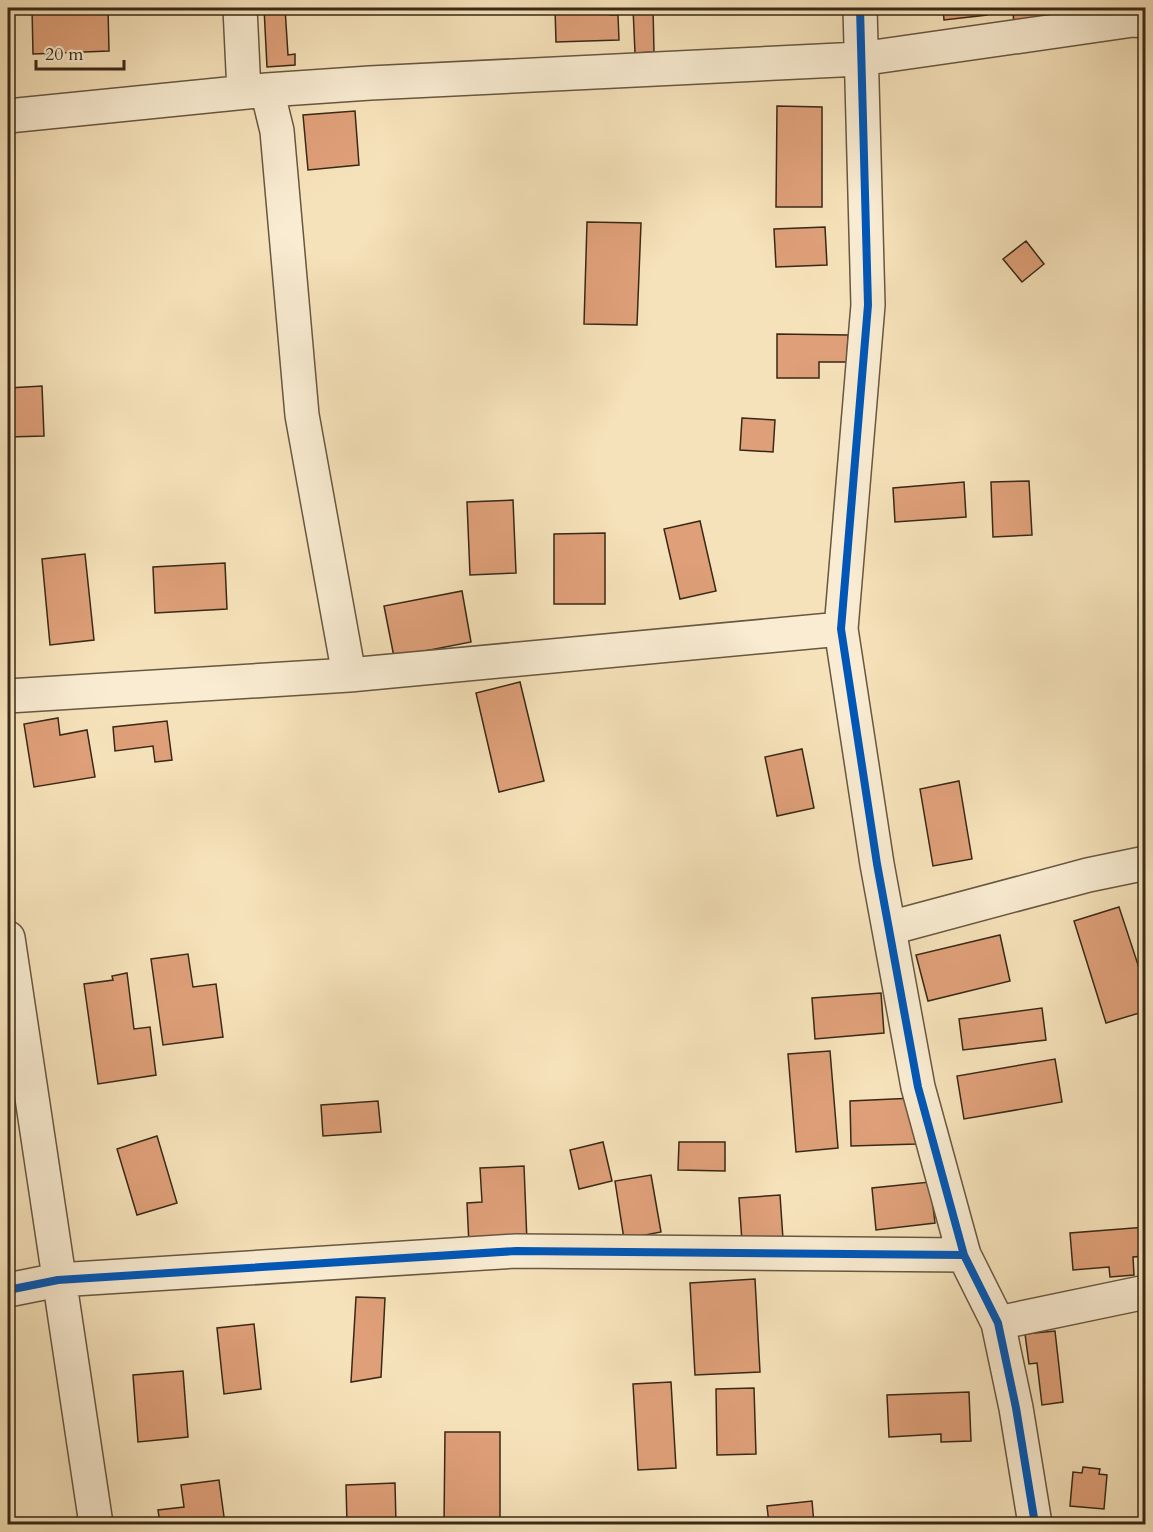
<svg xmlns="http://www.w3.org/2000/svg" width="1153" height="1532" viewBox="0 0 1153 1532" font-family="Cardo,serif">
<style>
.building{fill:#dfa079;stroke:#382917;stroke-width:1.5}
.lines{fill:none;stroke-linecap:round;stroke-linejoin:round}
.minor-casing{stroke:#685740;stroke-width:36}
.minor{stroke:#f9ecd2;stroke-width:33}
.cycleway-casing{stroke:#f9ecd2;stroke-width:11}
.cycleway{stroke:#0057b8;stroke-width:8}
</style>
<rect width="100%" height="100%" fill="#f6e2ba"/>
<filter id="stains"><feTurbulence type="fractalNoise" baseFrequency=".00333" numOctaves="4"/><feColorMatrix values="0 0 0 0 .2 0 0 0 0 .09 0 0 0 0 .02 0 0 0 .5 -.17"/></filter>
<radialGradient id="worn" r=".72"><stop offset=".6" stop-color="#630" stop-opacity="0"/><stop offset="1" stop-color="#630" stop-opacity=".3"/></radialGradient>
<path class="building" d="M32 8H108L109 51 33 54Z
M264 8H285L288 55 295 54V65L267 67Z
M555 8H609L610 15H618L619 40 556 42Z
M633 8H653L654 52 635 53Z
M943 8H986L987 15 944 20Z
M1013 8H1065L1066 27 1014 29Z
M777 106 822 107V207H776Z
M355 111 359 165 308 170 303 115Z
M587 222 641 223 637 325 584 324Z
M825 227 827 265 776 267 774 229Z
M1026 241 1044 264 1022 282 1003 259Z
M777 334 848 335 847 362H819V378H777Z
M42 386 44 436 8 437V388Z
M742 418 775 420 773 452 740 450Z
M1029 481 1032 535 993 537 991 482Z
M964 482 966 517 895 522 893 488Z
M513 500 516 573 470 575 467 502Z
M700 521 716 591 680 599 664 529Z
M605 533V604H554V534Z
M85 554 94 640 50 645 42 559Z
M225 563 227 609 155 613 153 567Z
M462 591 471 642 394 657 384 606Z
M520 682 544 781 499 792 476 693Z
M58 718 60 735 87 730 95 777 34 787 24 724Z
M167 721 172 760 155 762 153 746 115 751 113 727Z
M802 749 814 808 777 816 765 757Z
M959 781 972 859 933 866 920 789Z
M1119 907 1146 989V1011L1106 1023 1074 921Z
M1000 935 1010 981 928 1001 916 955Z
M188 954 193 987 216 984 223 1037 163 1045 151 959Z
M127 973 134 1029 150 1027 156 1075 98 1084 84 984 113 980 112 976Z
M881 993 884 1033 815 1039 812 998Z
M1042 1008 1046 1040 963 1050 959 1019Z
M830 1051 838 1148 796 1152 788 1054Z
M1055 1059 1062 1102 964 1119 957 1076Z
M914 1098 916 1144 851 1146 850 1101Z
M378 1101 381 1132 323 1136 321 1105Z
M157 1136 177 1203 137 1215 117 1149Z
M603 1142 612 1181 579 1189 570 1150Z
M679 1142H725V1171L678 1170Z
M524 1166 527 1242 469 1245 467 1203 482 1202 480 1168Z
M651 1175 661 1232 624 1239 615 1181Z
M930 1182 935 1223 876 1230 872 1188Z
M780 1195 783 1239 742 1242 739 1198Z
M1146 1227V1256L1133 1257 1134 1275 1110 1277 1109 1267 1073 1270 1070 1233Z
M755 1279 760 1372 695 1375 690 1283Z
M356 1297 385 1298 381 1377 351 1382Z
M254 1324 261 1389 224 1394 217 1328Z
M1055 1331 1063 1402 1042 1405 1037 1363 1029 1364 1025 1334Z
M183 1371 188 1437 138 1442 133 1375Z
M671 1382 676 1468 638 1470 633 1384Z
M754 1388 756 1454 717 1455 716 1389Z
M969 1392 971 1441 941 1442V1434L889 1437 887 1395Z
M445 1432H500V1524H444Z
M1083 1467 1100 1469 1099 1474 1107 1475 1104 1509 1070 1506 1073 1472 1082 1473Z
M219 1480 225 1524H160L158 1510 184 1507 181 1485Z
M395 1483 396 1524H347L346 1485Z
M812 1501 814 1524H769L767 1506Z"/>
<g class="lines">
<g class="minor-casing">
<path id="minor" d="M240 8 244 92
M860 8 868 305 841 629 877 864 918 1087 964 1255
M267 90 277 131 302 415 349 675
M8 116 267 90 370 83 860 59 1133 20 1146 21
M8 696 349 675 841 629
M890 928 1088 875 1146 863
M8 938 96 1524
M8 1290 58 1280 516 1251 964 1255 998 1323 1016 1408 1035 1524
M998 1323 1146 1292"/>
</g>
<use href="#minor" class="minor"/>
<g class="cycleway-casing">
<path id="cycleway" d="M860 8 868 305 841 629 877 864 918 1087 964 1255
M8 1290 58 1280 516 1251 964 1255 998 1323 1016 1408 1035 1524"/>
</g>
<use href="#cycleway" class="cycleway"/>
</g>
<rect width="1153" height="1532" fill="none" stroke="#f6e2ba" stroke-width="30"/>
<rect x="9" y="9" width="1135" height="1514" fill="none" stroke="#382917" stroke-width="3"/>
<rect x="15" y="15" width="1123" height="1502" fill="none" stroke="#382917" stroke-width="1.5"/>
<path d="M36 60v9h88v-9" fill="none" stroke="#382917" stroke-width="3"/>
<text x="45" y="60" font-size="18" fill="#382917" stroke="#f9ecd2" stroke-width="4.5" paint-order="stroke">20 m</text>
<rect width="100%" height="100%" filter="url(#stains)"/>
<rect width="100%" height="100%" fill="url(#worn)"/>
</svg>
